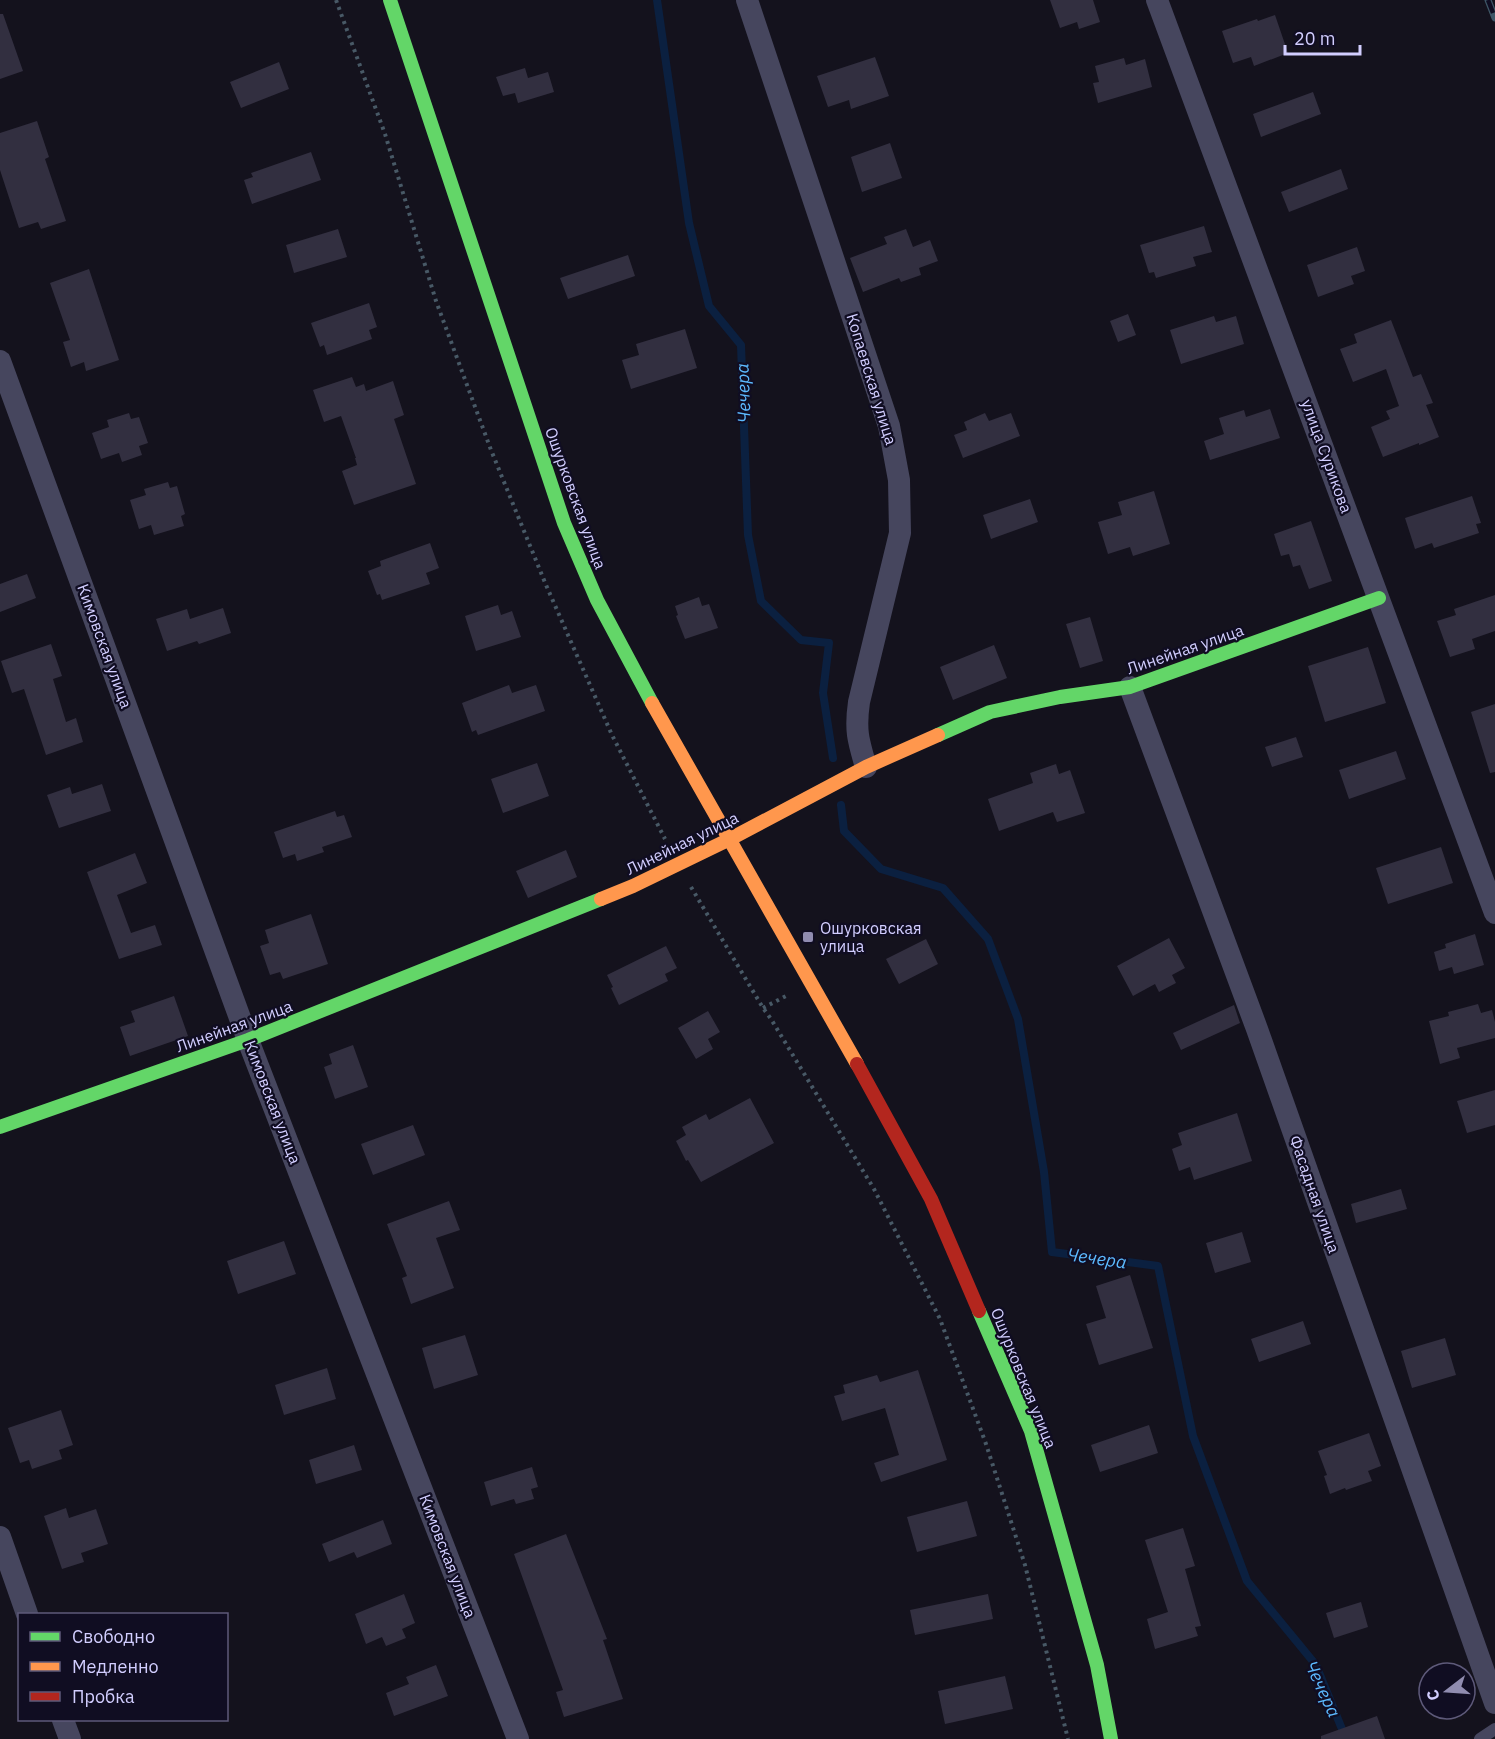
<svg xmlns="http://www.w3.org/2000/svg" width="1495" height="1739" viewBox="0 0 1495 1739" font-family="'IBM Plex Sans',sans-serif">
<style>
.lines{fill:none;stroke-linecap:round;stroke-linejoin:round}
.stream{stroke:#0b2040;stroke-width:8}
.building{fill:#322f40}
.path{stroke:#485966;stroke-width:4;stroke-dasharray:3 4.5;stroke-linecap:butt}
.lane{stroke:#46465e;stroke-width:12}
.street{stroke:#46465e;stroke-width:22}
.fast{stroke:#63d668;stroke-width:14}
.slow{stroke:#ff974d;stroke-width:14}
.jam{stroke:#b3261e;stroke-width:14}
.rail-casing{stroke:#3e5667;stroke-width:7}
.rail{stroke:#100d22;stroke-width:4.5;stroke-dasharray:14;stroke-linecap:butt}
.poi-dot{fill:#908cb0;stroke:#100d22;stroke-width:2}
.labels{text-anchor:middle;dominant-baseline:central;stroke-width:4.5;stroke-linejoin:round;paint-order:stroke}
.street-label{font-size:16px;fill:#d2ceff;stroke:#100d22}
.poi-label{font-size:16px;fill:#d2ceff;stroke:#100d22;text-anchor:start}
.water-label{font-size:18px;font-style:italic;fill:#5cbaff;stroke:#100d22}
</style>
<rect width="100%" height="100%" fill="#14121d"/>
<g class="lines">
<path class="stream" d="M657 0 689 223 709 306 741 345 748 535 761 601 801 640 829 643 823 693 833 758
M841 805 844 831 881 869 943 888 988 939 1018 1019 1044 1172 1052 1252 1158 1266 1193 1436 1247 1581 1316 1665 1346 1739"/>
</g>
<path class="building" d="M1050 0H1093L1100 22 1079 29 1077 22 1060 28Z
M0 14H3L23 71 0 79Z
M1275 15 1288 53 1254 66 1251 57 1233 63 1222 31 1257 19 1258 21Z
M875 57 889 96 851 109 849 100 828 107 817 76Z
M1124 58 1126 65 1145 59 1152 87 1098 103 1093 83 1099 82 1095 66Z
M279 62 289 89 241 108 230 82Z
M525 68 528 78 548 72 554 92 518 103 515 93 503 96 496 77Z
M1313 92 1321 114 1261 137 1253 114Z
M37 121 49 157 45 159 66 221 41 229 38 222 19 228 0 170V133Z
M890 143 902 178 862 192 851 157Z
M311 152 321 180 252 204 244 180 253 177 251 173Z
M1341 169 1348 189 1289 212 1281 192Z
M1204 226 1212 252 1193 257 1196 266 1156 278 1154 272 1149 273 1140 245Z
M338 229 347 257 294 273 286 245Z
M906 229 913 247 930 240 938 261 919 268 921 275 901 282 899 278 863 292 850 258 887 244 884 237Z
M1357 247 1365 271 1351 276 1354 284 1318 297 1307 265Z
M628 255 635 276 568 299 560 278Z
M89 269 119 360 86 371 84 362 71 367 63 342 70 340 50 283Z
M369 303 377 327 369 330 372 339 327 355 324 345 320 347 311 323Z
M1128 314 1136 335 1118 342 1110 321Z
M1214 316 1216 322 1236 316 1244 344 1181 364 1170 330Z
M1391 320 1413 377 1421 374 1433 403 1426 405 1439 437 1419 445V443L1383 457 1371 427 1390 419 1386 411 1399 406 1386 369 1353 382 1340 349 1357 343 1354 334Z
M685 329 697 368 631 389 622 360 639 355 636 344Z
M352 377 356 387 364 384 366 391 393 381 404 415 394 419 416 484 354 505 342 471 357 465 355 458H356L341 416 324 422 313 390Z
M1270 409 1280 438 1210 460 1204 441 1224 434 1219 418 1244 410 1246 417Z
M129 413 131 419 139 417 148 443 139 446 142 455 122 462 119 453 101 459 92 433 109 427 107 420Z
M985 413 989 421 1011 413 1020 436 963 458 954 435 967 430 964 422Z
M168 482 170 488 177 486 185 514 181 516 184 526 154 535 151 525 139 529 130 500 146 495 144 489Z
M1154 491 1170 544 1133 556 1130 547 1108 554 1098 522 1122 515 1118 502Z
M1472 496 1481 523 1476 524 1479 533 1434 548 1432 543 1415 549 1405 518Z
M1030 499 1038 522 991 539 983 515Z
M1311 521 1332 581 1309 589 1300 565 1293 567 1289 554 1281 556 1274 534Z
M430 543 439 568 426 573 430 584 382 600 380 594 377 595 368 571 381 566 380 561Z
M27 574 36 598 0 612V584Z
M1495 595V631L1472 639 1475 649 1450 657 1437 621 1456 615 1454 609Z
M699 597 702 606 709 604 718 628 685 639 676 616 678 615 675 606Z
M498 605 501 615 512 611 521 637 476 651 465 616Z
M223 608 231 633 199 644 197 641 167 651 156 619 187 609 190 619Z
M1090 617 1103 661 1080 668 1066 624Z
M51 644 62 676 53 679 66 722 76 718 83 742 46 755 24 689 12 693 1 661Z
M994 645 1007 678 953 700 940 667Z
M1368 647 1386 703 1325 722 1308 666Z
M509 685 512 693 536 685 545 711 478 735 476 730 472 732 462 703Z
M1495 704V772L1490 773 1471 712Z
M1296 737 1303 757 1272 767 1265 747Z
M1396 751 1406 779 1349 799 1339 770Z
M537 763 549 796 503 813 491 779Z
M1056 764 1059 774 1070 770 1085 813 1057 822 1053 812 999 831 988 799 1033 783 1030 773Z
M102 784 111 811 59 828 47 795 70 787 72 794Z
M335 811 337 817 344 815 352 837 322 847 324 852 297 861 295 854 283 858 274 832Z
M1441 847 1453 883 1388 904 1376 868Z
M566 850 577 877 528 898 516 871Z
M135 853 147 883 117 895 131 933 155 925 162 945 119 959 87 872Z
M311 914 328 964 283 979 280 972 270 975 260 946 269 943 265 930Z
M1475 934 1484 965 1454 974 1452 967 1439 971 1434 952 1446 948 1445 944Z
M1169 938 1185 968 1172 975 1176 983 1159 992 1155 984 1133 996 1117 966Z
M926 939 938 964 899 984 886 959Z
M666 946 677 968 665 974 668 981 619 1005 611 988 613 987 607 975Z
M174 996 188 1036 130 1056 120 1027 135 1022 131 1011Z
M1478 1004 1481 1013 1492 1010 1495 1022V1038L1457 1048 1460 1058 1440 1064 1429 1021 1449 1016 1448 1012Z
M1234 1005 1240 1023 1181 1050 1173 1033Z
M708 1011 720 1032 708 1039 713 1049 696 1059 678 1028Z
M353 1045 368 1087 335 1099 324 1067 332 1064 329 1054Z
M1495 1090V1125L1467 1133 1457 1101Z
M750 1098 774 1143 701 1182 688 1160 686 1161 676 1141 686 1135 682 1127 706 1114 709 1120Z
M1237 1113 1252 1161 1194 1180 1190 1167 1179 1171 1172 1149 1182 1145 1178 1133Z
M413 1125 425 1155 373 1175 361 1144Z
M1401 1189 1407 1209 1356 1223 1351 1204Z
M449 1201 460 1230 436 1238 454 1288 411 1304 402 1278 407 1276 387 1224Z
M1242 1232 1251 1262 1215 1273 1206 1243Z
M284 1241 296 1274 238 1294 227 1261Z
M1130 1275 1153 1348 1099 1365 1086 1324 1106 1318 1096 1286Z
M1303 1321 1311 1344 1259 1362 1251 1339Z
M465 1335 478 1375 434 1389 422 1348Z
M1445 1338 1456 1375 1412 1388 1401 1351Z
M327 1368 336 1399 284 1415 275 1385Z
M918 1370 947 1460 881 1482 874 1463 899 1455 885 1408 842 1421 834 1396 845 1393 843 1385 877 1375 880 1382Z
M61 1410 73 1445 59 1450 62 1459 32 1469 29 1460 20 1463 8 1428Z
M1149 1425 1158 1453 1100 1472 1091 1445Z
M1369 1433 1381 1466 1368 1471 1372 1481 1346 1490 1345 1488 1330 1494 1324 1476 1327 1475 1318 1451Z
M354 1445 362 1470 316 1484 309 1460Z
M532 1467 538 1487 531 1489 534 1499 516 1504 514 1499 491 1506 484 1482Z
M967 1501 977 1536 917 1552 907 1517Z
M66 1508 69 1518 96 1509 108 1544 81 1553 84 1562 62 1569 44 1516Z
M383 1520 392 1544 357 1558 354 1552 329 1562 322 1544Z
M1183 1528 1195 1566 1185 1569 1201 1626 1195 1627 1198 1636 1155 1649 1147 1619 1168 1612 1145 1540Z
M566 1534 607 1639 603 1640 623 1699 564 1717 556 1692 563 1690 514 1554Z
M404 1594 415 1623 402 1629 406 1638 386 1646 382 1637 366 1644 355 1614Z
M988 1594 993 1619 915 1635 910 1610Z
M1361 1602 1368 1627 1334 1638 1326 1613Z
M436 1665 448 1696 394 1716 386 1693 409 1684 406 1677Z
M1005 1676 1013 1709 945 1724 938 1691Z
M1377 1716 1385 1739H1321V1736Z"/>
<g class="lines">
<path class="path" d="M336 0 385 134 436 301 491 450 546 585 612 735 665 839
M691 887 763 1008 771 1019 874 1189 940 1319 986 1444 1025 1565 1068 1739
M763 1008 786 996"/>
<path class="lane" d="M1480 1739 1495 1729"/>
<path class="street" d="M747 0 889 426 899 480 900 533 859 702C855 730 858 740 866 767
M1157 0 1495 913
M0 361 248 1040 518 1739
M1130 687 1257 1029 1495 1703
M0 1537 27 1614
M63 1720 70 1739"/>
<path class="fast" d="M390 0 564 523 597 600 652 703
M938 735 990 712 1060 697 1130 687 1379 598
M0 1127 248 1040 601 899
M979 1311 1031 1431 1097 1665 1111 1739"/>
<path class="slow" d="M652 703 857 1064
M601 899 633 886 730 839 866 767 938 735"/>
<path class="jam" d="M857 1064 931 1199 979 1311"/>
<g class="rail-casing">
<path id="rail" d="M1488 0 1495 18"/>
</g>
<use href="#rail" class="rail"/>
</g>
<rect class="poi-dot" x="802" y="931" width="12" height="12" rx="3"/>
<g class="labels">
<g class="street-label">
<text transform="translate(872 379) rotate(73)">Копаевская улица</text>
<text transform="translate(1327 456) rotate(70)">улица Сурикова</text>
<text transform="translate(576 498) rotate(70)">Ошурковская улица</text>
<text transform="translate(105 646) rotate(70)">Кимовская улица</text>
<text transform="translate(1185 649) rotate(-19)">Линейная улица</text>
<text transform="translate(682 843) rotate(-26)">Линейная улица</text>
<text transform="translate(234 1026) rotate(-20)">Линейная улица</text>
<text transform="translate(273 1102) rotate(69)">Кимовская улица</text>
<text transform="translate(1315 1194) rotate(71)">Фасадная улица</text>
<text transform="translate(1024 1378) rotate(68)">Ошурковская улица</text>
<text transform="translate(448 1556) rotate(69)">Кимовская улица</text>
</g>
<g class="poi-label">
<text x="820" y="928">Ошурковская<tspan x="820" dy="18">улица</tspan></text>
</g>
<g class="water-label">
<text transform="translate(743 393) rotate(-92)">Чечера</text>
<text transform="translate(1097 1258) rotate(8)">Чечера</text>
<text transform="translate(1323 1689) rotate(65)">Чечера</text>
</g>
</g>
<rect x="18" y="1613" width="210" height="108" fill="#100d22" stroke="#5e5a7a" stroke-width="1.5"/>
<rect x="30" y="1632" width="30" height="9" fill="#63d668" stroke="#5e5a7a" stroke-width="1.5"/>
<text x="72" y="1643" font-size="18" fill="#d2ceff">Свободно</text>
<rect x="30" y="1662" width="30" height="9" fill="#ff974d" stroke="#5e5a7a" stroke-width="1.5"/>
<text x="72" y="1673" font-size="18" fill="#d2ceff">Медленно</text>
<rect x="30" y="1692" width="30" height="9" fill="#b3261e" stroke="#5e5a7a" stroke-width="1.5"/>
<text x="72" y="1703" font-size="18" fill="#d2ceff">Пробка</text>
<g transform="translate(1447 1691) rotate(253)"><circle r="28" fill="#100d22" stroke="#5e5a7a" stroke-width="1.5"/>
<path d="M0-4.5L10 22L0 15L-10 22Z" fill="#908cb0"/>
<text y="-9" font-size="16" font-weight="bold" text-anchor="middle" fill="#d2ceff">С</text>
</g>
<path d="M1285 45v9h75v-9" fill="none" stroke="#d2ceff" stroke-width="3"/>
<text x="1294" y="45" font-size="18" fill="#d2ceff" stroke="#100d22" stroke-width="4.5" paint-order="stroke">20 m</text>
</svg>
